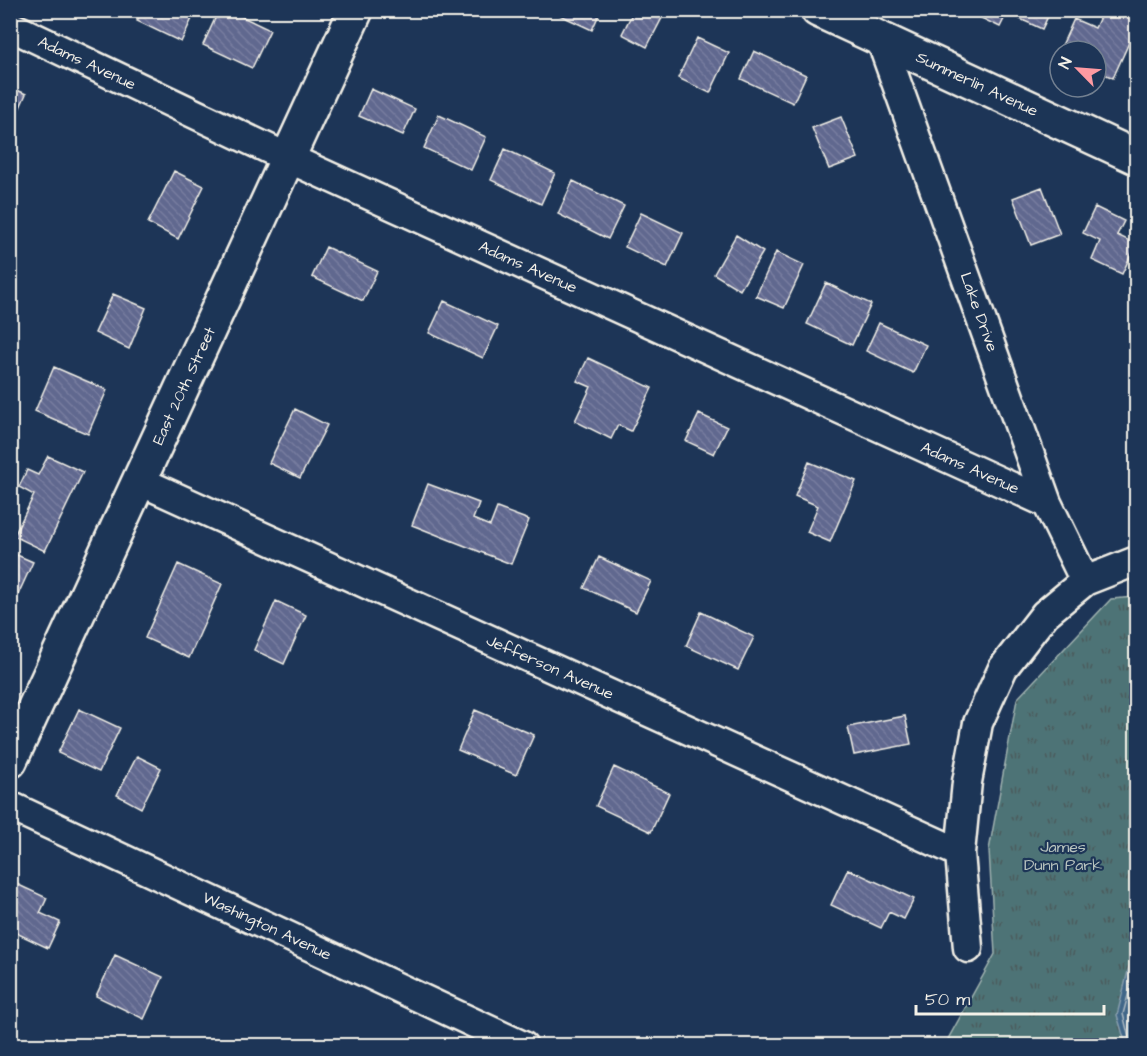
<svg xmlns="http://www.w3.org/2000/svg" width="1147" height="1056" viewBox="0 0 1147 1056" font-family="'Architects Daughter',sans-serif">
<style>
.grass{fill:url(#grass-tufts);stroke:#a0b2af;stroke-width:1.5}
.water{fill:#406688;stroke:#889eae;stroke-width:1.5}
.lines{fill:none;stroke-linecap:round;stroke-linejoin:round}
.shore{stroke:#acb9c2;stroke-width:1.5}
.building{fill:url(#building-back-hatch);stroke:#f4f1e8;stroke-width:1.5}
.minor-casing{stroke:#f4f1e8;stroke-width:33}
.tertiary-casing{stroke:#f4f1e8;stroke-width:38}
.minor{stroke:#1d3557;stroke-width:28}
.tertiary{stroke:#1d3557;stroke-width:33}
.labels{text-anchor:middle;dominant-baseline:central;stroke-width:4.5;stroke-linejoin:round;paint-order:stroke}
.street-label{font-size:16px;fill:#f4f1e8;stroke:#1d3557}
.park-label{font-size:16px;fill:#bac5c0;stroke:#1d3557}
</style>
<defs>
<pattern id="grass-tufts" width="24" height="20" patternUnits="userSpaceOnUse" patternTransform="scale(1.5)"><rect width="24" height="20" fill="#4d7376"/><path d="M3 7l-1-3M5 7V3M7 7l1-3M15 17l-1-3M17 17v-4M19 17l1-3" fill="none" stroke="#4b5b5c"/></pattern>
<pattern id="building-back-hatch" width="6" height="6" patternUnits="userSpaceOnUse" patternTransform="scale(1.5)"><rect width="6" height="6" fill="#60678f"/><path d="M-1 5l2 2M0 0l6 6M5-1l2 2" fill="none" stroke="#777d9f"/></pattern>
</defs>
<rect width="100%" height="100%" fill="#1d3557"/>
<filter id="ink" filterUnits="userSpaceOnUse"><feTurbulence type="fractalNoise" baseFrequency=".0167" numOctaves="2"/><feDisplacementMap in="SourceGraphic" scale="12" xChannelSelector="R" yChannelSelector="G"/><feConvolveMatrix kernelMatrix="1 2 1 2 8 2 1 2 1" color-interpolation-filters="sRGB"/></filter>
<g filter="url(#ink)">
<path class="grass" d="M1136 597V1045L962 1046 948 1039 995 954 989 850 1017 699 1111 599Z"/>
<path class="water" d="M1136 954V1045H1126L1117 1015 1129 967Z"/>
<g class="lines">
<path class="shore" d="M1131 1046 1123 1014 1136 966"/>
</g>
<path class="building" d="M142 10H196L181 42 137 21Z
M219 10H228L270 30 252 68 203 45Z
M562 10H601L592 30 560 15Z
M634 10H651L663 16 647 47 622 34Z
M985 10H1051L1042 29 1007 13 1000 27 981 18Z
M1103 10H1136V27L1113 78 1096 70V51L1059 52 1074 19 1095 28Z
M697 38 729 53 710 93 678 78Z
M754 51 806 75 793 103 741 79Z
M10 87 26 94 10 130Z
M371 89 415 109 403 135 359 116Z
M439 115 486 137 471 170 424 148Z
M841 117 858 158 829 169 812 128Z
M505 149 555 173 541 204 491 180Z
M174 171 204 186 178 239 148 223Z
M573 181 624 206 608 239 558 214Z
M1042 187 1060 234 1031 245 1013 198Z
M1095 207 1124 221 1117 235 1136 244 1122 274 1092 260 1100 241 1083 233Z
M641 213 683 233 667 267 625 247Z
M736 235 763 252 740 290 714 274Z
M326 247 377 271 363 301 312 277Z
M776 252 804 265 784 308 756 296Z
M826 283 871 304 852 345 807 324Z
M113 294 146 308 129 349 95 333Z
M444 301 498 326 483 358 429 333Z
M879 323 926 345 913 373 866 351Z
M588 358 652 388 631 431 618 425 611 439 575 421 591 387 577 381Z
M54 367 107 390 88 434 35 411Z
M295 409 327 425 300 478 269 463Z
M699 414 727 427 714 454 686 441Z
M48 456 83 472 45 551 14 536 34 495 19 487 27 470 38 475Z
M809 462 856 481 830 542 807 532 818 506 795 496Z
M428 484 479 503 473 519 490 526 497 508 529 520 511 564 412 525Z
M10 552 33 562 16 599 10 596Z
M599 557 651 581 636 612 584 588Z
M178 564 222 584 189 658 145 638Z
M276 601 306 615 284 664 254 650Z
M701 612 754 637 738 670 686 646Z
M79 709 120 728 99 772 58 753Z
M475 710 534 735 516 775 458 750Z
M905 716 911 744 854 755 848 727Z
M137 756 161 768 141 808 117 795Z
M614 767 669 793 651 832 596 806Z
M848 869 914 899 904 919 889 912 881 928 831 905Z
M10 881 47 898 40 913 60 922 48 948 10 930Z
M115 955 163 977 144 1019 96 996Z
M779 1039 793 1046H775Z"/>
<g class="lines">
<g class="minor-casing">
<path id="minor" d="M10 26 288 158 1047 503
M881 40 1047 503 1085 581
M140 481 960 853
M10 806 523 1046
M968 948 960 853 967 782 978 723 1003 668 1045 614 1085 581 1136 561"/>
</g>
<g class="tertiary-casing">
<path id="tertiary" d="M818 10 1136 157
M10 761 356 10"/>
</g>
<use href="#minor" class="minor"/>
<use href="#tertiary" class="tertiary"/>
</g>
</g>
<g class="labels">
<g class="street-label">
<text transform="translate(87 63) rotate(25)">Adams Avenue</text>
<text transform="translate(977 84) rotate(25)">Summerlin Avenue</text>
<text transform="translate(528 267) rotate(24)">Adams Avenue</text>
<text transform="translate(979 312) rotate(70)">Lake Drive</text>
<text transform="translate(184 386) rotate(-65)">East 20th Street</text>
<text transform="translate(970 468) rotate(24)">Adams Avenue</text>
<text transform="translate(550 667) rotate(24)">Jefferson Avenue</text>
<text transform="translate(267 926) rotate(25)">Washington Avenue</text>
</g>
<g class="park-label">
<text x="1063" y="847">James<tspan x="1063" dy="18">Dunn Park</tspan></text>
</g>
</g>
<rect width="1147" height="1056" fill="none" stroke="#1d3557" stroke-width="36"/>
<rect x="18" y="18" width="1111" height="1020" fill="none" stroke="#f4f1e8" stroke-width="2" filter="url(#ink)"/>
<g transform="translate(1078 69) rotate(295)"><circle r="28" fill="#1d3557" stroke="#738091" stroke-width="1.5"/>
<path d="M0-4.5L10 22L0 15L-10 22Z" fill="#ff9aa2"/>
<text y="-9" font-size="16" font-weight="bold" text-anchor="middle" fill="#f4f1e8">N</text>
</g>
<path d="M916 1005v9h188v-9" fill="none" stroke="#f4f1e8" stroke-width="3"/>
<text x="925" y="1005" font-size="18" fill="#f4f1e8" stroke="#1d3557" stroke-width="4.5" paint-order="stroke">50 m</text>
</svg>
